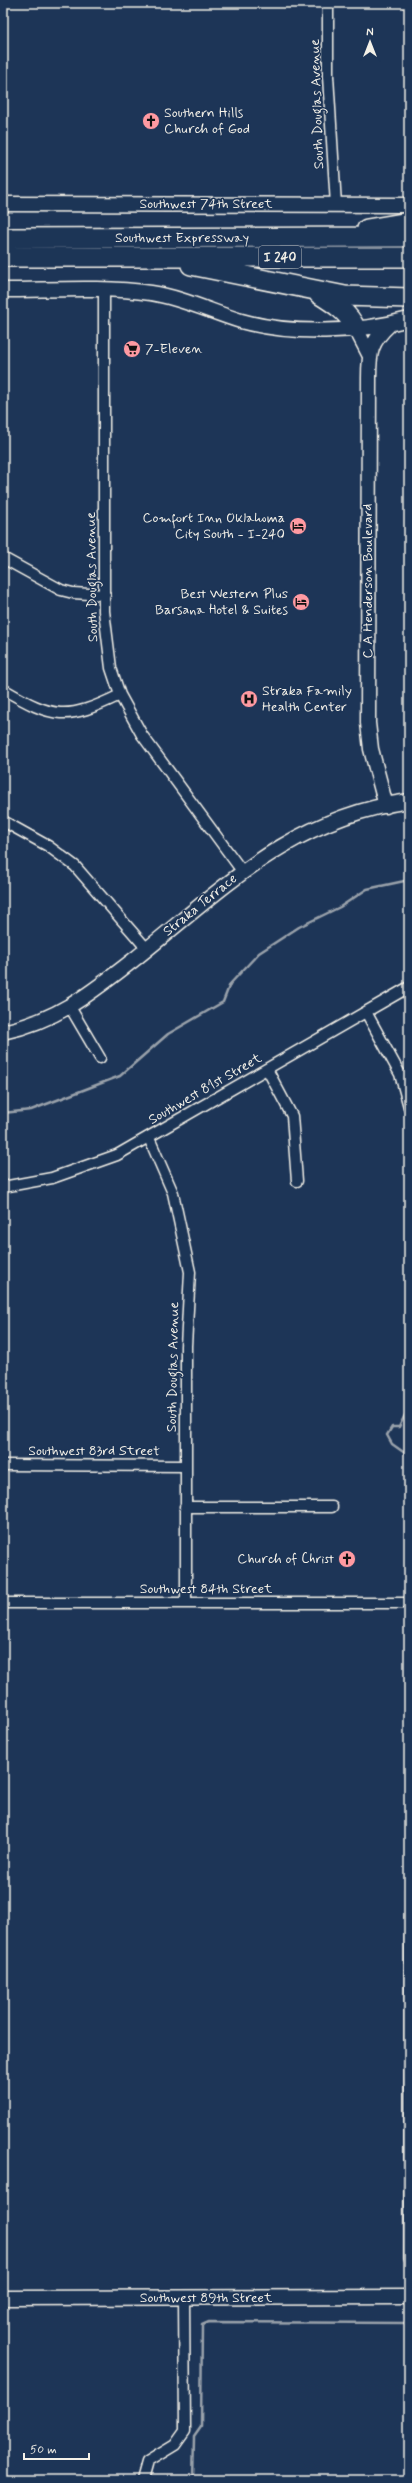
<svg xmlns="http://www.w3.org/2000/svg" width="412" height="2483" viewBox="0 0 412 2483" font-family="Mynerve,sans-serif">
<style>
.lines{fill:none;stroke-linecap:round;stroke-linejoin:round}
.stream{stroke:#9aa2ab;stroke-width:2.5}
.street-casing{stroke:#f4f1e8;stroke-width:13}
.secondary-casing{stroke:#f4f1e8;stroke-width:17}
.highway-casing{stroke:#f4f1e8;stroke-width:22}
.street{stroke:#1d3557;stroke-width:10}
.secondary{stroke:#1d3557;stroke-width:14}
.highway{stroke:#1d3557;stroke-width:19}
.labels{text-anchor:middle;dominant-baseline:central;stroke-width:3;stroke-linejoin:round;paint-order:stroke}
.shield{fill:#1d3557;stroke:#b4b9bc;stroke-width:1}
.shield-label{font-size:13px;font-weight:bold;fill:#f4f1e8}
.street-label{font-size:14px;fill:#f4f1e8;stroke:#1d3557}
.poi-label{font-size:14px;fill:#f4f1e8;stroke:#1d3557;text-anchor:start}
</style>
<rect width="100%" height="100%" fill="#1d3557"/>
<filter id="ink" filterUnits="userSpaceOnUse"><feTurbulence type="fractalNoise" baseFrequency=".025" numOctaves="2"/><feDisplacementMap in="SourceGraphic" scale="8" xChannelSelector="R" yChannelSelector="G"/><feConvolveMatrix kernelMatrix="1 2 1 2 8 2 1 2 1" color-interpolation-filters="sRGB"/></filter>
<g filter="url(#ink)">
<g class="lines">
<path class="stream" d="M3 1113 31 1110 120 1076 168 1034 223 1002 230 984 259 953 299 927 340 907 367 889 409 880
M409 1414 405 1415 399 1427H392L387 1435 392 1444 409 1456
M409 1881 405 1889 404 2259 409 2267
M193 2480 194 2437 201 2427 202 2325 209 2322 409 2323"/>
<g class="street-casing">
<path id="street" d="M328 3V76L336 205
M104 290V611L111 668 120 695 142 735 242 871
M3 558 61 590 73 593 105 595
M3 689C54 719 66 721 120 695
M3 821 48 846 75 866 147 949
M70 1007 100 1058
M366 1012 400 1074 409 1107
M267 1069 292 1116 297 1181
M149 1138 173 1193 190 1272 186 1346V1603
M3 1187 52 1178 117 1155 409 987
M3 1465 186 1466
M185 1507H332
M3 1603H409
M142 2480 147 2462 175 2445 185 2431 184 2298"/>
</g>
<g class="secondary-casing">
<path id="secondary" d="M3 204 409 205
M3 290C52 290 103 286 151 293 183 298 211 312 241 321 291 335 359 333 409 319
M356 329 369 354
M386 806 371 749 368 723 369 378C369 353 370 342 390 324
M3 1032C59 1020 92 992 136 958 224 888 290 818 409 801
M3 2298 409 2297"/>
</g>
<g class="highway-casing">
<path id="highway" d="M367 229 409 222
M3 238 409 237
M3 257H409
M191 265 345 296 409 298
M319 294C335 304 348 312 356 329"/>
</g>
<use href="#street" class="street"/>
<use href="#secondary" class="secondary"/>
<use href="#highway" class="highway"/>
</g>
</g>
<defs>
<g id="church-disc" transform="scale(0.9)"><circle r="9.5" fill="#ff9aa2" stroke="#1d3557"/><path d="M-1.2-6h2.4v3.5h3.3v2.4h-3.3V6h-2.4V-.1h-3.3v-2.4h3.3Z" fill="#111"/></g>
<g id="supermarket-disc" transform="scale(0.9)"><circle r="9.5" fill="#ff9aa2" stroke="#1d3557"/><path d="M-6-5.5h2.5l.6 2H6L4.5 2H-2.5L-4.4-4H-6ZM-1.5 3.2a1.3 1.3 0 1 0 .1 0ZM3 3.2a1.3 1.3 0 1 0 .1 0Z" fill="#111"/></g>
<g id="hotel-disc" transform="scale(0.9)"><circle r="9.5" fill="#ff9aa2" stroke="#1d3557"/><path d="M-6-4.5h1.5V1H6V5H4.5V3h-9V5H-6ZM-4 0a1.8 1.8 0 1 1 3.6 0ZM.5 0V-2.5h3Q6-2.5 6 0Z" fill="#111"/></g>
<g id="hospital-disc" transform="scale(0.9)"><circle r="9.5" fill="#ff9aa2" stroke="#1d3557"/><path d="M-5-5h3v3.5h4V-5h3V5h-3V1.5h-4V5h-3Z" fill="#111"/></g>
</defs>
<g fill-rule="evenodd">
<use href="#church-disc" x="151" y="121"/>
<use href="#supermarket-disc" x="132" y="349"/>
<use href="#hotel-disc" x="298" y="526"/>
<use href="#hotel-disc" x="301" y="602"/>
<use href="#hospital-disc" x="249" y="699"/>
<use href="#church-disc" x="347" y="1559"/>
</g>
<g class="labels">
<rect class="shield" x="259" y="246" width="42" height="22" rx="3"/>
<g class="shield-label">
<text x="280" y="257">I 240</text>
</g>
<g class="street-label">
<text transform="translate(317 104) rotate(-92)">South Douglas Avenue</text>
<text x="206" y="204">Southwest 74th Street</text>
<text x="182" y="238">Southwest Expressway</text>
<text transform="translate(92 577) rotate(-91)">South Douglas Avenue</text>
<text transform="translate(368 581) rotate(-90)">C A Henderson Boulevard</text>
<text transform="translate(200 905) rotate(-39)">Straka Terrace</text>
<text transform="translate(205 1089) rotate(-30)">Southwest 81st Street</text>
<text transform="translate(173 1367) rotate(-89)">South Douglas Avenue</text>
<text x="94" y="1451">Southwest 83rd Street</text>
<text x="206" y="1589">Southwest 84th Street</text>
<text x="206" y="2298">Southwest 89th Street</text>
</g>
<g class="poi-label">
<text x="164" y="113">Southern Hills<tspan x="164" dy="16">Church of God</tspan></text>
<text x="145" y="349">7-Eleven</text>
<text x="285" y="518" text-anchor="end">Comfort Inn Oklahoma<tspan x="285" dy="16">City South - I-240</tspan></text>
<text x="288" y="594" text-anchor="end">Best Western Plus<tspan x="288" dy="16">Barsana Hotel &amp; Suites</tspan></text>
<text x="262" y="691">Straka Family<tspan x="262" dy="16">Health Center</tspan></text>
<text x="334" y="1559" text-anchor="end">Church of Christ</text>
</g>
</g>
<rect width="412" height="2483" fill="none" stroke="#1d3557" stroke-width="16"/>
<rect x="8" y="8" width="396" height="2467" fill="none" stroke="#f4f1e8" stroke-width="1.5" filter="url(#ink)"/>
<g transform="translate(370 42)" stroke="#1d3557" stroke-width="3" paint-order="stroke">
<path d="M0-3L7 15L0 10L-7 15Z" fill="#f4f1e8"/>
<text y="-6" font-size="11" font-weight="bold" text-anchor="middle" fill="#f4f1e8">N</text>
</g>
<path d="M24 2453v6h65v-6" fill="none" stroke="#f4f1e8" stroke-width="2"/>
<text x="30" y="2453" font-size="12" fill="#f4f1e8" stroke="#1d3557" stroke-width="3" paint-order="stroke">50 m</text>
</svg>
